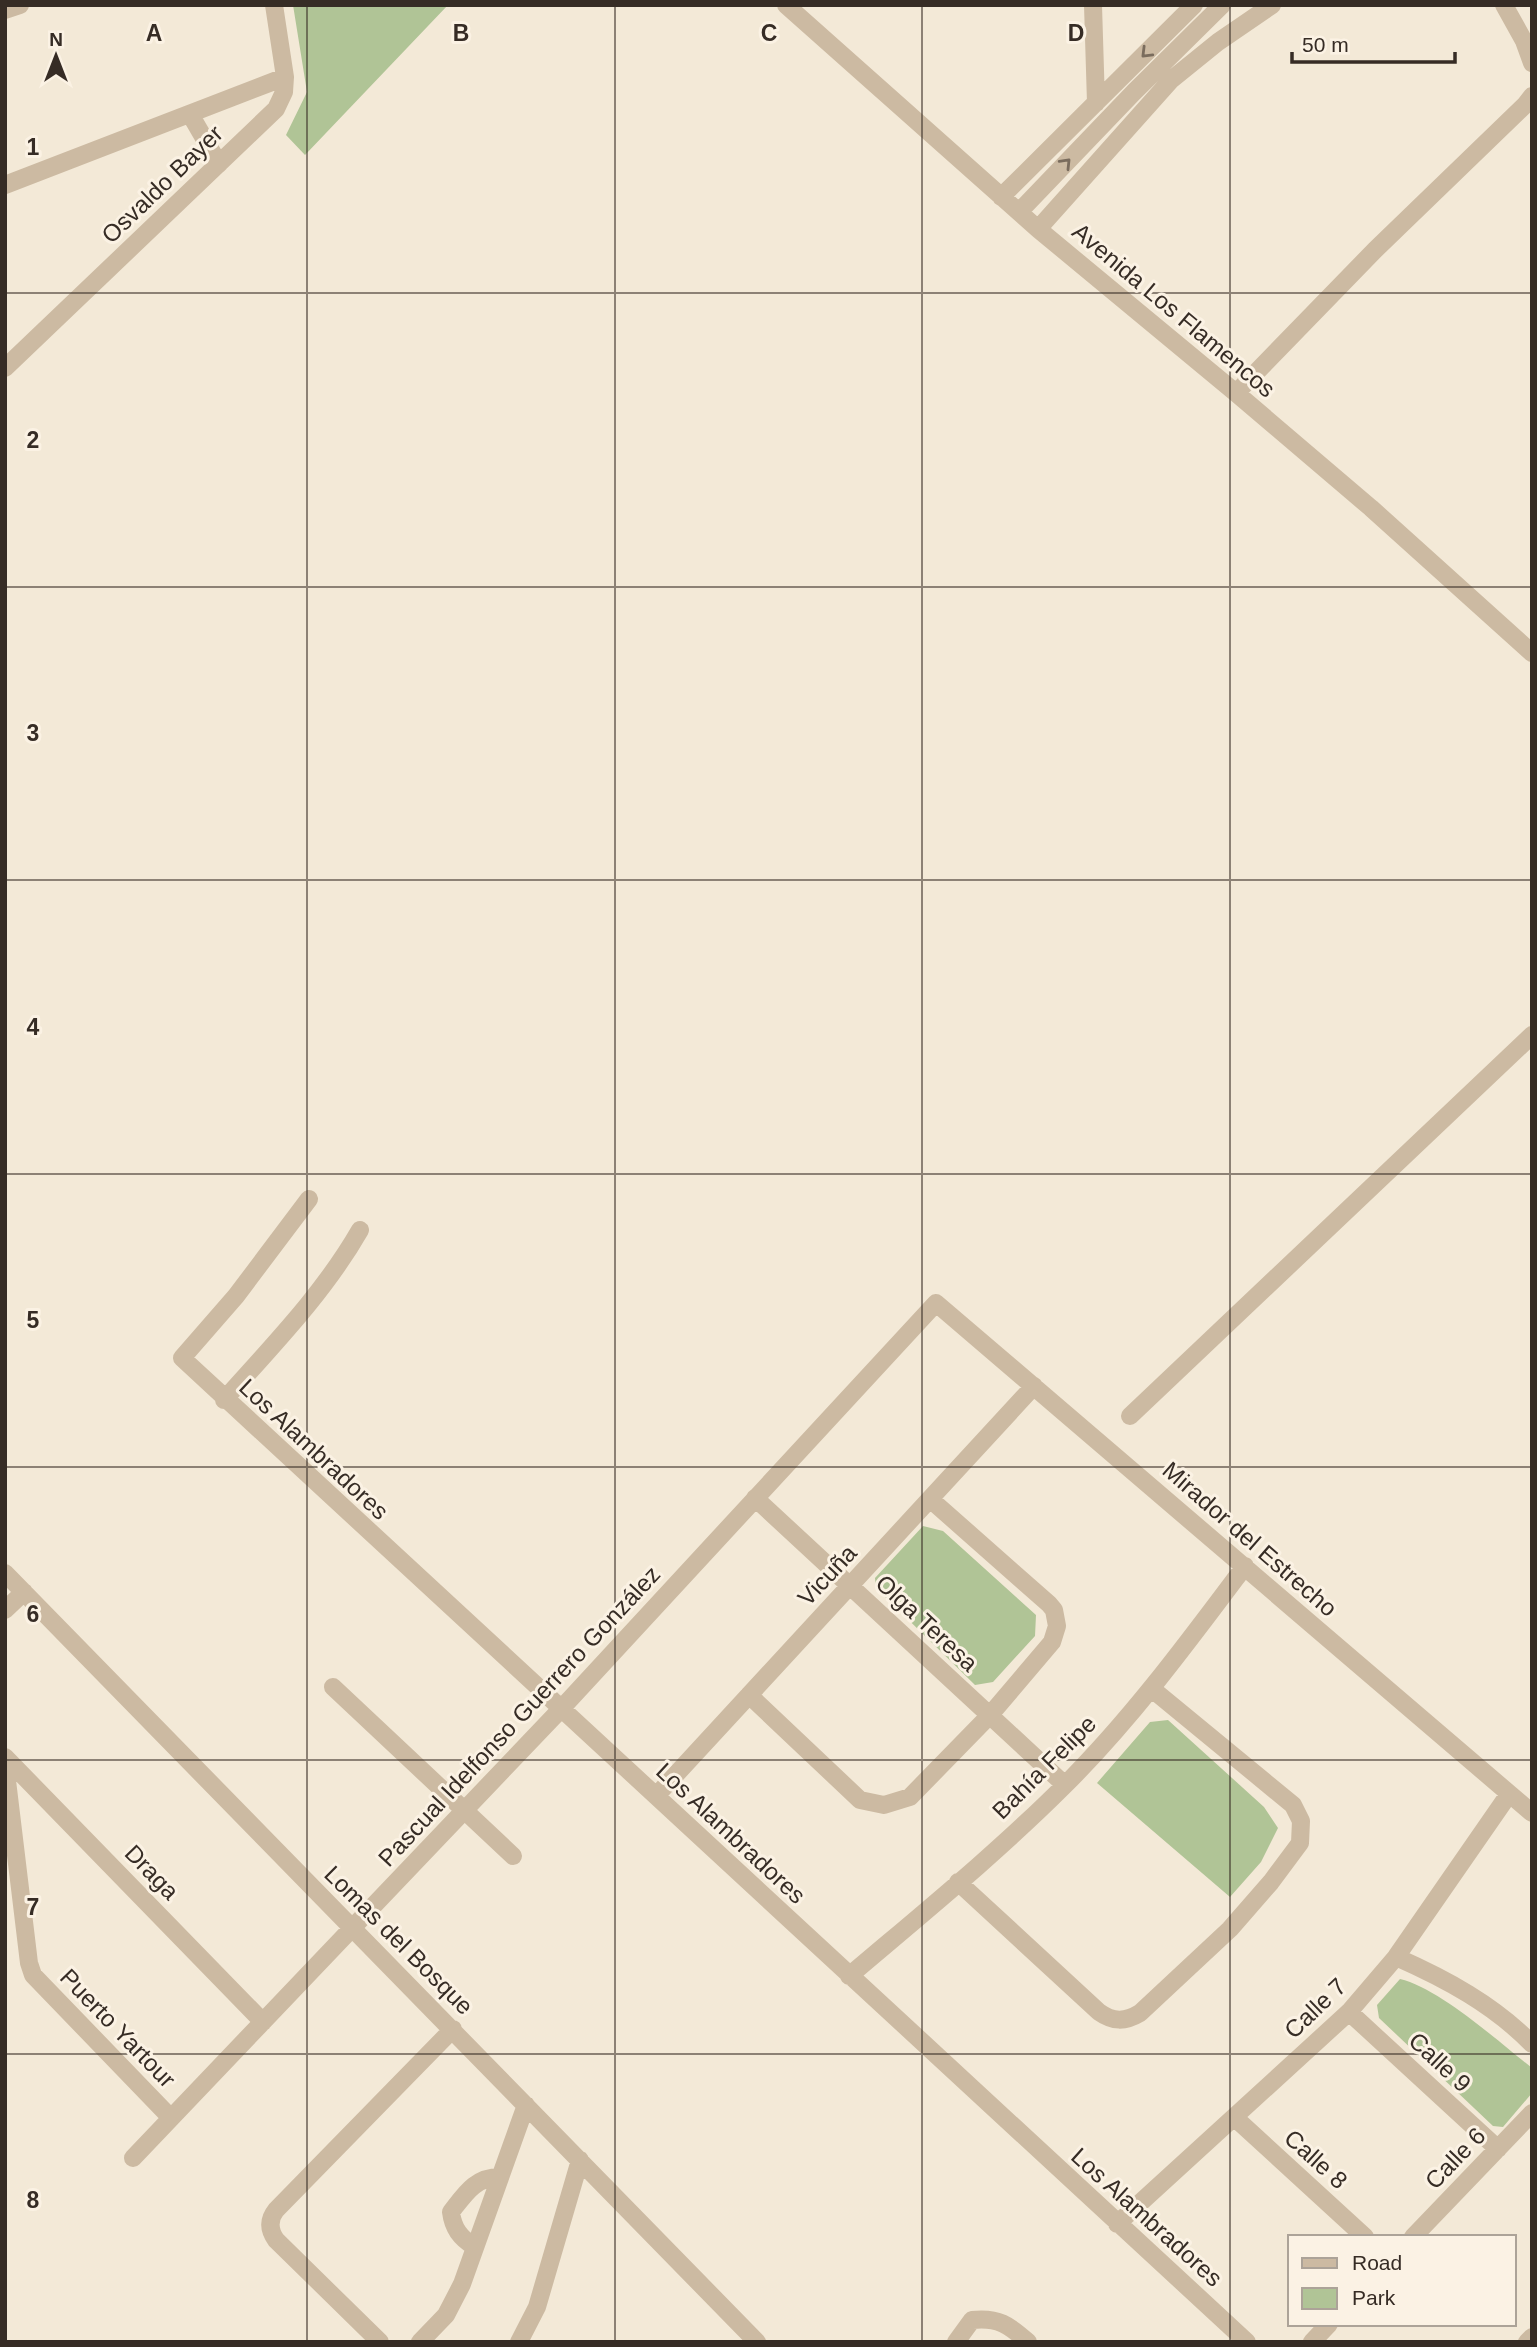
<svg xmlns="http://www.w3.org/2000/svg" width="1537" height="2347" viewBox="0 0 1537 2347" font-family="Helvetica,sans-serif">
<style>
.green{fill:#b0c496}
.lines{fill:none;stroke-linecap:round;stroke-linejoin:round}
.minor{stroke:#ccbaa2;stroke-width:18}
.oneway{stroke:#7a6c5d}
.grid{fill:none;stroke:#362c25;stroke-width:2;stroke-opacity:0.55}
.labels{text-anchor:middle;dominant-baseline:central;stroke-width:6;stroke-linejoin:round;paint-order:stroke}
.street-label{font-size:24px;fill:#362c25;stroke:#fbf2e4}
.grid-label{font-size:23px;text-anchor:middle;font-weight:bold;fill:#362c25;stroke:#fbf2e4;stroke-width:6;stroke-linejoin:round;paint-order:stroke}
</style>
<rect width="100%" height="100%" fill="#f3e9d7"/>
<path class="green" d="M293 5H448L305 155 286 135 307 92Z
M923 1526 943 1531 1036 1615 1035 1636 993 1682 975 1685 876 1588 875 1578Z
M1168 1720 1264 1807 1278 1828 1261 1862 1230 1897 1097 1783 1150 1722Z
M1400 1979C1439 1988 1499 2042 1532 2068V2093L1503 2127 1493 2126 1379 2018 1377 2005Z"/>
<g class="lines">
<path class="minor" d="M786 5 1038 229 1236 393 1371 508 1532 653
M1093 5 1096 103
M1504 5 1524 41 1532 63
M5 10 20 5
M190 114 219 164
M5 185 285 77
M1001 197 1194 5
M1019 212 1134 92 1222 5
M1038 229 1171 80 1218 42 1272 5
M5 368 276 109 284 92 285 77 274 5
M1236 393 1375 250 1525 105 1532 96
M309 1199 236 1296 182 1358 1247 2342
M224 1400C272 1346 324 1293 360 1230
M1130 1416 1532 1035
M755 1498 1065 1785
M5 1573 757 2342
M5 1610 24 1592
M333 1687 513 1856
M749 1695 860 1800 884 1805 910 1797 990 1715 1052 1642 1057 1626 1054 1610 1049 1604 930 1499
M5 1757 263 2022
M5 1764 29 1963 33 1975 171 2118
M656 1796 1034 1386
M958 1882 1099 2012C1113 2022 1125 2022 1140 2013L1230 1929 1271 1882 1300 1843 1301 1821 1293 1805 1152 1689
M1396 1957C1446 1979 1494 2005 1532 2044
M849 1976C922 1914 997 1853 1065 1785 1132 1718 1188 1642 1245 1566
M1349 2012 1498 2149
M1234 2117 1365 2237
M133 2158 560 1710 936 1303 1532 1813
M1117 2224 1349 2012 1396 1957 1509 1794
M1413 2237 1532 2113
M475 2247C460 2238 453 2228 451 2212 465 2194 475 2177 500 2177
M380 2342 276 2240C269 2230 268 2220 276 2210L453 2029
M420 2342 446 2315 462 2284 526 2105
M519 2342 537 2307 580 2160
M956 2342 972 2320C998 2317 1009 2325 1028 2342
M1312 2342 1329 2324
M1527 2342 1532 2337"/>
</g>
<defs><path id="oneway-chevron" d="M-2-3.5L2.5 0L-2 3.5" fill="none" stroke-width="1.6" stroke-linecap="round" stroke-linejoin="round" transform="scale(1.75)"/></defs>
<g class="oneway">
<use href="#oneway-chevron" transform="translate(1146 53) rotate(135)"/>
<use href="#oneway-chevron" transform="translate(1066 163) rotate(-46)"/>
</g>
<path class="grid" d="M307 5V2342M615 5V2342M922 5V2342M1230 5V2342M5 293H1532M5 587H1532M5 880H1532M5 1174H1532M5 1467H1532M5 1760H1532M5 2054H1532"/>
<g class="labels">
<g class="street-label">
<text transform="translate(162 184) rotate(-44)">Osvaldo Bayer</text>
<text transform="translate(1174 310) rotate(40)">Avenida Los Flamencos</text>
<text transform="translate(314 1449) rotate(43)">Los Alambradores</text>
<text transform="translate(1250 1539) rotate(41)">Mirador del Estrecho</text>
<text transform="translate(827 1575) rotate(-47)">Vicuña</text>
<text transform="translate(927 1623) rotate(43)">Olga Teresa</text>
<text transform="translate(519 1716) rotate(-47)">Pascual Idelfonso Guerrero González</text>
<text transform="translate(1044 1767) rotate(-45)">Bahía Felipe</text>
<text transform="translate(731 1833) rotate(43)">Los Alambradores</text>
<text transform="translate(152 1872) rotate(46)">Draga</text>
<text transform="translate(399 1940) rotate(45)">Lomas del Bosque</text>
<text transform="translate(1315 2008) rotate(-44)">Calle 7</text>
<text transform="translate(118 2028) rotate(46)">Puerto Yartour</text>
<text transform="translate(1440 2062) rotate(43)">Calle 9</text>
<text transform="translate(1455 2158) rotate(-46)">Calle 6</text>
<text transform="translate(1316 2159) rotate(42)">Calle 8</text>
<text transform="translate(1147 2217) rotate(42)">Los Alambradores</text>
</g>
</g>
<g class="grid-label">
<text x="154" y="41">A</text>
<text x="461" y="41">B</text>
<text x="769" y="41">C</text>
<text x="1076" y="41">D</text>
<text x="33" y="155">1</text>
<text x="33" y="448">2</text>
<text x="33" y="741">3</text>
<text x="33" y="1035">4</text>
<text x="33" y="1328">5</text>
<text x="33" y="1622">6</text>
<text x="33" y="1915">7</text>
<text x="33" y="2208">8</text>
</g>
<rect width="1537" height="2347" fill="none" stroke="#362c25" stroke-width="14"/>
<rect x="1288" y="2235" width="228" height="91" fill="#fbf2e4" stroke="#aca398" stroke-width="2"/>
<rect x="1302" y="2258" width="35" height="10" fill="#ccbaa2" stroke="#aca398" stroke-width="2"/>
<text x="1352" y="2270" font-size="21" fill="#362c25">Road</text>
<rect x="1302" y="2288" width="35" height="21" fill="#b0c496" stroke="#aca398" stroke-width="2"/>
<text x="1352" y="2305" font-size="21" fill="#362c25">Park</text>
<g transform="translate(56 56)" stroke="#fbf2e4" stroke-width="5" paint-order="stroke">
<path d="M0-5L12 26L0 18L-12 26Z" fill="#362c25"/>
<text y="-10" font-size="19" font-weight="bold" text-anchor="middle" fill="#362c25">N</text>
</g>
<path d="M1292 52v10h163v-10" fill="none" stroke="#362c25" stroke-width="3.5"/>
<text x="1302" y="52" font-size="21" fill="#362c25" stroke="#fbf2e4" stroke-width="5" paint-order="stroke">50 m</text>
</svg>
